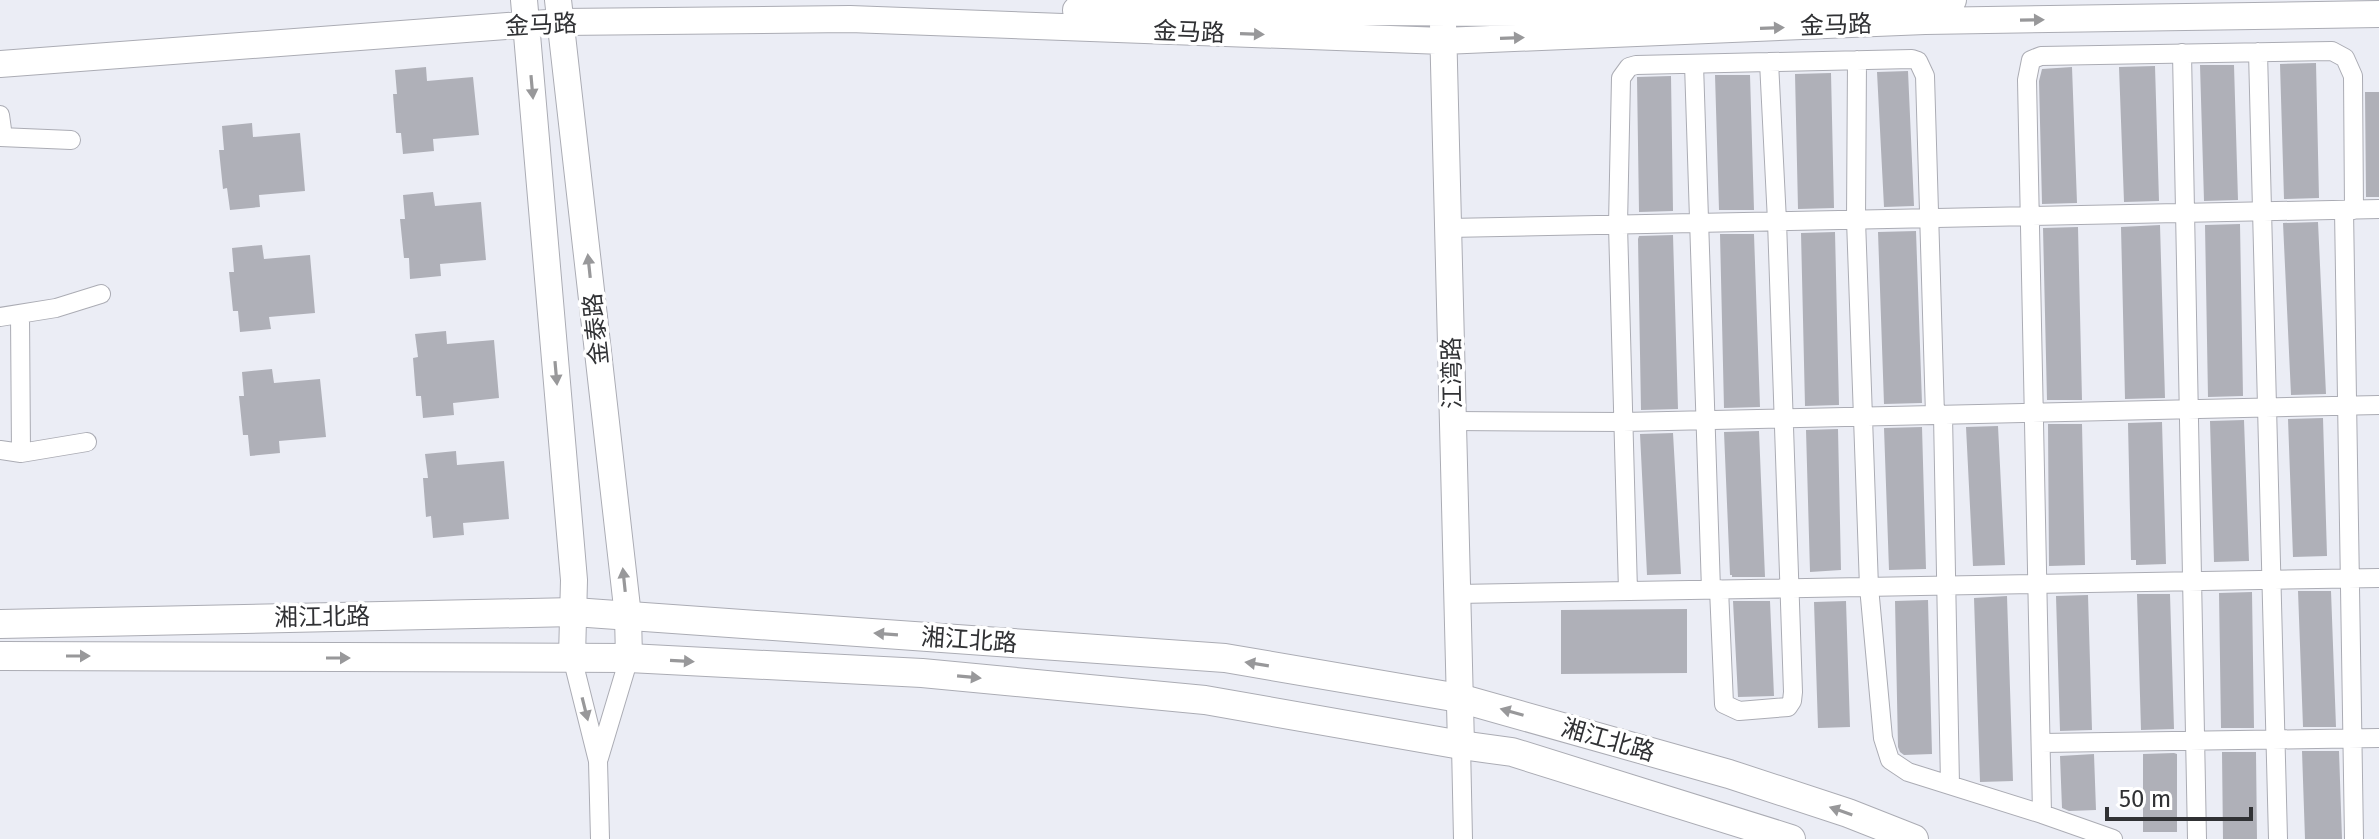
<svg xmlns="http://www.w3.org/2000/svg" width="2379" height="839" viewBox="0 0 2379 839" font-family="'Fira Sans','Noto Sans SC',sans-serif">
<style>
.building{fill:#afb0b8}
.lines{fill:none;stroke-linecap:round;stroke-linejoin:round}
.street-casing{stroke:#abacb4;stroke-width:20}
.secondary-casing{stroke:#abacb4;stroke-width:28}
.primary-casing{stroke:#abacb4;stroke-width:30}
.street{stroke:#fff;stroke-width:18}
.secondary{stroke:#fff;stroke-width:26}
.primary{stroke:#fff;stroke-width:28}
.oneway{fill:#98989a}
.labels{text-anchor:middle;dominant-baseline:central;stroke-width:7;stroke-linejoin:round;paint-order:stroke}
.street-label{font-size:24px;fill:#303134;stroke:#fff}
</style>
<rect width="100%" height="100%" fill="#ebedf5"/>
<path class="building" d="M2316 63 2319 198 2284 199 2280 64Z
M2200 65H2234L2238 200 2204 201Z
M2155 66 2159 201 2124 202 2119 67Z
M426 67 427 81 473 77 479 135 433 139 434 151 403 154 401 133H396L393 94H397L395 70Z
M2072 67 2077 203 2042 204 2039 81 2042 69Z
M1908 71 1914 206 1884 207 1877 72Z
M1831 73 1834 208 1798 209 1795 74Z
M1715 75H1750L1754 210H1719Z
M1671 76 1673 211 1639 212 1637 77Z
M2365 92H2379V197H2366Z
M252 123 253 137 300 133 305 191 259 195 260 207 230 210 227 188 223 189 219 150H224L222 126Z
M433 192 435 206 481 202 486 260 440 264 441 276 410 279 409 258H404L400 219H405L403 195Z
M2318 222 2326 394 2291 395 2283 223Z
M2240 224 2243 396 2208 397 2205 225Z
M2160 225 2165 398 2125 399 2121 227Z
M2078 227 2082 400H2047L2043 228Z
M1916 231 1922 403 1884 404 1878 232Z
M1835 232 1839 405 1805 406 1801 233Z
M1720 234H1754L1760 407 1724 408Z
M1673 235 1678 409 1641 410 1638 239 1639 236Z
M262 245 264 259 310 255 315 313 269 317 271 329 240 332 238 311H233L229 272H234L232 248Z
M446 331 447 344 494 340 499 398 453 403 454 415 423 418 421 396H416L413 358 418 357 415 334Z
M272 369 274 383 320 379 326 437 279 441 280 453 250 456 248 435H243L239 396H244L242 372Z
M2323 418 2327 556 2293 557 2288 419Z
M2244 420 2249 561 2214 562 2210 421Z
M2162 422 2166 564 2136 565V560H2131L2128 423Z
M2048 424H2082L2085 565 2049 566Z
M1998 426 2005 565 1973 566 1966 427Z
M1922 427 1926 569 1889 570 1884 428Z
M1838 429 1841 570 1810 572 1806 430Z
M1759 431 1765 577H1732V575H1730L1724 432Z
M1673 433 1681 574 1647 575 1640 434Z
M456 451 457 465 504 461 509 519 463 523 464 535 433 538 431 516 426 517 423 478H428L425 454Z
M2298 591H2331L2336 727H2303Z
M2252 592 2254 728H2221L2219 593Z
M2137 594H2170L2174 729 2141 730Z
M2088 595 2092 730 2060 731 2056 596Z
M2007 596 2013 781 1980 782 1974 598Z
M1928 600 1932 754 1904 755 1900 752 1898 747 1895 601Z
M1733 601H1770L1774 696 1738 697Z
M1846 601 1850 727 1818 728 1814 602Z
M1687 609V673L1561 674V610Z
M2302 751H2339L2342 839H2305Z
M2222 752H2256L2257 839H2223Z
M2174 753 2177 754V832H2143V754Z
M2094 754 2096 810 2069 811 2062 808 2060 756Z"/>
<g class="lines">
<g class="street-casing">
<path id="street" d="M2258 52 2278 839
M2182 53 2197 839
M1857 60 1856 220 1869 587 1883 738 1890 760 1908 772 2042 814 2113 839
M1694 64 1711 590
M0 115 3 137
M0 137 71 140
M2344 210 2354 839
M1448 228 2379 209
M20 314 21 453
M0 317 56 308 101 294
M1943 415 1950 785
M1453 421 1623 422 2379 405
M0 450 21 453 87 442
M1719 589 1724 704 1739 711 1788 707 1792 701 1793 692 1777 221 1769 62
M1628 591 1618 225 1621 78 1629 67 1636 65 1912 59 1918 61 1925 76 1935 415
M1457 594 2379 578
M572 657 598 761 600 839
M2042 743 2379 738
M1461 745 1463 839
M599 758 629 658
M2042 814 2027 80 2031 60 2041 56 2332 51 2345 58 2353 76 2354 210"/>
</g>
<g class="secondary-casing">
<path id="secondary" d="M524 0 574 580 572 657
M558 0 628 616 629 658
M1076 10 1520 13 1953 0
M1443 24 1461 745
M0 64 561 22 850 19 1443 41 1925 21 2379 14"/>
</g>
<g class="primary-casing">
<path id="primary" d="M0 624 574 612 1225 658 1459 698 1729 774 1848 813 1914 839
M0 656 629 658 922 673 1205 700 1461 745 1512 752 1791 839"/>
</g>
<use href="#street" class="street"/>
<use href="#secondary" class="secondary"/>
<use href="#primary" class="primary"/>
</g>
<defs><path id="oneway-solid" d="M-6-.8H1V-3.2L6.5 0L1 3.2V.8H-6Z" transform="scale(2)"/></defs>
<g class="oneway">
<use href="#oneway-solid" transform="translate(2032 20) rotate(-1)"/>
<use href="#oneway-solid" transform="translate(1772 28) rotate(-2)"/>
<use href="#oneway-solid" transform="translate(1252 34) rotate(2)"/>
<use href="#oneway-solid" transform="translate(1512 38) rotate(-2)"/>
<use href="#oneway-solid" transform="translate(532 87) rotate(85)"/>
<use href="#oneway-solid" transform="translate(589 266) rotate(-96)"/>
<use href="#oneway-solid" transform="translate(556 373) rotate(85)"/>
<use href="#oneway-solid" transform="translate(624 580) rotate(-96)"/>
<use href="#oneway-solid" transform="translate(886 634) rotate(-176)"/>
<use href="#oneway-solid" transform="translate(78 656)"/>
<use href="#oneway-solid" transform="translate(338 658)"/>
<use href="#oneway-solid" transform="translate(682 661) rotate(3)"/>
<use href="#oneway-solid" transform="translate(1257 664) rotate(-171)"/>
<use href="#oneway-solid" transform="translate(969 677) rotate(5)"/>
<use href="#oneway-solid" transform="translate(585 709) rotate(76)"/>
<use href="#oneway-solid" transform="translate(1512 712) rotate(-164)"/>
<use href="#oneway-solid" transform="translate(1841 811) rotate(-161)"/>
</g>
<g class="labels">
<g class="street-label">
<text transform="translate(541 25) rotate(-3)">金马路</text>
<text transform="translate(1836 25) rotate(-2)">金马路</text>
<text transform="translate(1189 32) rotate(2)">金马路</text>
<text transform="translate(596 329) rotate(-96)">金泰路</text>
<text transform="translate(1452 373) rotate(-91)">江湾路</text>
<text transform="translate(322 617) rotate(-1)">湘江北路</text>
<text transform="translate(969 640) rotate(4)">湘江北路</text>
<text transform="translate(1608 740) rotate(16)">湘江北路</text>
</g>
</g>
<path d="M2107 807v12h144v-12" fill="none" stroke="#303134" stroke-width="4"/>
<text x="2119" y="807" font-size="24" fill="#303134" stroke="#ffffff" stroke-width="6" paint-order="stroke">50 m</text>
</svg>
